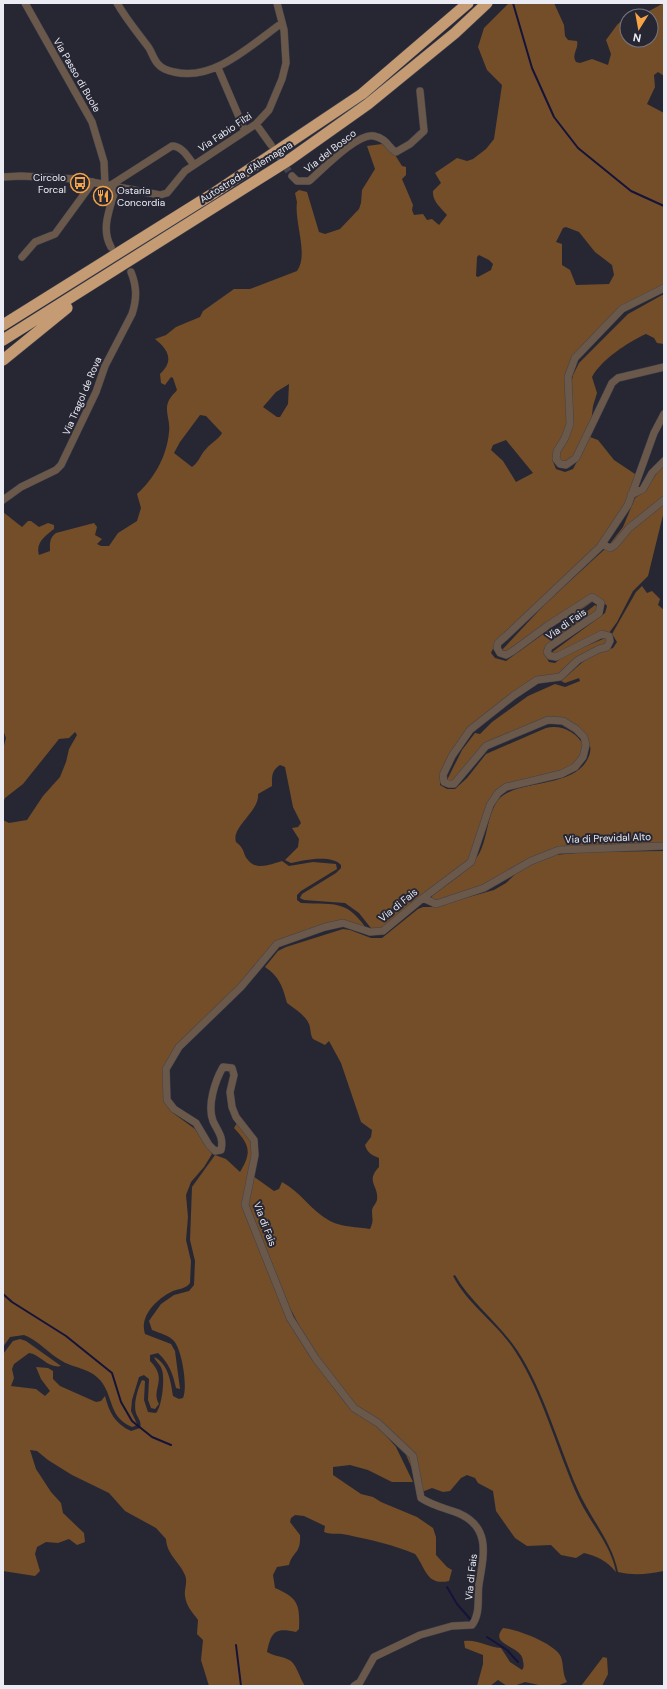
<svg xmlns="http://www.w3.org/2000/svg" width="667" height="1689" viewBox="0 0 667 1689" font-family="'DM Sans',sans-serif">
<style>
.forest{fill:#734e28;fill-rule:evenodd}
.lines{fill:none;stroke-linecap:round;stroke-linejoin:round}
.stream{stroke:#16133a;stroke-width:2}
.minor-tunnel{stroke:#444451;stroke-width:7;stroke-dasharray:7 3.5;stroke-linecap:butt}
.minor-casing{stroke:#42424f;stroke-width:8}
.highway-casing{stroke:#42424f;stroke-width:12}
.minor{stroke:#6a594a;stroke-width:7}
.highway{stroke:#c59b74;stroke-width:11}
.labels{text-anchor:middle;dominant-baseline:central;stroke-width:4;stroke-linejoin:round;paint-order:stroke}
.street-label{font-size:10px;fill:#ebebf4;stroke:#272734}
.poi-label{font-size:10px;fill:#ebebf4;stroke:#272734;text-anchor:end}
</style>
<rect width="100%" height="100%" fill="#272734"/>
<path class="forest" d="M509 3H554L564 25 565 36 568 40 577 41C579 49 571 54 576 62L580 63 592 59 608 65 611 54 606 40 617 25 631 11H649L664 3V76L658 72 654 75 655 87 647 104 664 113V287L628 307 584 349 566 382V430L552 459 556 469 565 472 573 469 590 437 598 440 614 460 638 476 621 520 601 542 495 644 491 653 495 658 506 661 546 632 575 621 595 605 600 609 544 653 549 662 555 663 565 655 603 639 606 638 608 642 565 672 540 680 474 727 440 778V785L447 789H455L467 778 486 754 546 728C561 724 577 732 584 746L578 764 497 793 468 860 412 909 374 932 359 913 345 903 304 900 300 898 302 894 336 873 341 868V865C332 854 303 860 291 863L285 860 298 847 299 839 292 828 298 827 301 823 293 807 285 767 280 765C271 771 272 777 272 786L258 794C260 811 231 827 236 842 246 850 242 853 248 860 256 871 272 864 282 861L289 866 313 862 336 864 337 869 301 891 297 895V900L301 903C338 905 346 899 369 932L343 924 278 945 169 1061 167 1106 173 1113 195 1129 212 1154 204 1167 191 1182 186 1195 188 1217 186 1240 191 1261 190 1283C185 1290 178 1288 171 1292 157 1299 139 1316 145 1334L171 1344 175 1351 180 1389 176 1388C173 1374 169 1363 158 1353L150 1355V1361C169 1380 150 1389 159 1404L155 1409 151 1408 148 1400 149 1379 144 1375 139 1377 132 1400 131 1411 137 1424 135 1426 132 1427C108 1417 114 1396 100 1380 88 1367 75 1369 62 1361 49 1354 38 1340 24 1335L10 1337 3 1347V820L9 823 27 820 43 796 60 777 66 762 69 749 77 735 75 732 69 738 59 739 23 784 5 798 3 803V749L6 738 3 730V512L22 527 28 521H31L39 527 48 523 54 525V529C46 535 35 543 39 555L50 551C50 544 49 538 56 533L94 523 97 527 95 535 102 539 97 544 101 546H109L118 533 137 521 141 508 137 494C154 479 167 456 169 432 171 419 162 409 171 397 173 394 175 393 177 390L173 378 171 377 165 385 161 383 160 374C174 361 169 350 155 339L166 335 176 327 200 317 203 311 234 289H250L297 271C309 255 294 222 297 202L295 193 299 190 307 192 319 232 325 234 340 229 359 209 361 203 362 190 375 169 367 146 382 144 395 155 402 166 406 167V175L402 179 413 205 412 210 414 215 423 214 427 220 432 219 439 225 447 215C441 208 432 201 433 191L441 183 435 173 457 158 467 161 473 159 486 149 494 139 502 85 487 70 478 47 484 28ZM627 16H651V40H627ZM566 227 579 232 595 252 612 265 614 275 609 284 576 285 570 270 562 265V244L556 242 563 228ZM479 255 489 260 493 264 491 270 478 277 476 276 477 257ZM289 384 288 404 280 417H277L263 407 276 392ZM200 415 206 416 222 433C218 440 212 442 206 449 200 455 200 461 192 467L174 453 180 442ZM506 440 533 473 516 482 503 461 491 450 493 445Z
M664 294V344L657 343 654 338 646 334C628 342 601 360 592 377L597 393 593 406 591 423 573 461 564 466 558 457 571 431V384L573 375 579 363 628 314Z
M664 464V497L614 543 609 545 623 527 635 498 641 494Z
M664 501V511L648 576 633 591 617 622 609 633 557 655 551 653 605 613 607 606 600 598 596 599 574 615 560 621 506 653 502 650 546 603 595 558 605 549 621 540Z
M642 586 647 593 652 591 660 599 658 605 664 610V846L553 851 507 878 436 904 431 898 433 895C449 883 471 870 480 852 488 836 487 815 498 800 516 778 576 790 589 756 591 751 591 746 588 741 584 734 574 728 567 723L543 724 486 748 456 782 447 780 462 750 475 733 480 734 492 722 528 696 555 684 565 687 580 681 579 678 565 683 561 681 585 660 600 652 613 648 617 642 612 634 636 592Z
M664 851V1571C648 1574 635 1576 618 1572 612 1541 589 1517 577 1488 558 1444 543 1389 517 1350 499 1323 471 1303 455 1275L453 1276C468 1305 498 1324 515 1351 544 1396 557 1451 579 1499 591 1524 611 1545 616 1572 607 1561 597 1556 584 1553L576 1558 561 1555 551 1545 527 1546 515 1538 496 1511 493 1491 478 1483 475 1478 467 1475 461 1478 450 1491 443 1492 432 1488 422 1492 404 1450 350 1401 309 1345 302 1331 290 1308 248 1204 253 1176 274 1191 279 1189 282 1182C301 1192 311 1211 330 1221 341 1227 358 1227 370 1229 374 1220 372 1220 372 1211 372 1207 376 1204 377 1200 379 1185 365 1182 379 1167V1158C371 1155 367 1152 365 1145L371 1137 372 1130 361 1122 341 1063 329 1041 325 1045 313 1039C310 1034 311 1029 309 1024 305 1015 295 1009 287 1003 283 988 280 977 265 967L278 951 286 947 343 929 350 930 371 938H382L418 909 423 907H433L494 890 506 883 523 867 555 855 586 852Z
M237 1123 250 1140 253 1151 243 1199 278 1289 333 1387 346 1404 356 1413 376 1424 396 1447 413 1482H392L368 1470 350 1465 333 1467V1475L361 1494 373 1497 381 1502 417 1517 433 1528 436 1537V1555L447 1567 452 1570 449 1581C426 1586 426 1568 415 1554 394 1545 371 1540 348 1535 340 1533 332 1535 324 1532L325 1526 304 1516 295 1515 291 1518 290 1522 300 1535C301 1554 293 1551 289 1565L277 1567 273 1575 275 1588C298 1598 300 1604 299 1629L296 1632C275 1627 271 1632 267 1652 275 1657 284 1656 291 1661 297 1666 300 1679 305 1686H209L201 1660 203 1640 197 1634 198 1620C193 1613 186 1606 185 1596 184 1589 188 1582 185 1575 179 1561 167 1555 166 1539L156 1528 125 1511 109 1493 72 1475 48 1460 37 1451 30 1450 36 1469 51 1492 61 1503 63 1513 84 1533 85 1542 77 1545 69 1539 58 1543 46 1542 37 1547 35 1554 40 1571 35 1576 3 1571V1354L13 1341 20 1339 26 1341 61 1366C48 1369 40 1354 29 1353L14 1364 12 1369 14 1378 11 1386 36 1389 45 1396 50 1391 41 1379 36 1367 48 1368 53 1371V1379L60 1386 96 1402 101 1401 105 1396C109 1412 115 1424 131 1431L140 1428C142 1421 138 1419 136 1413 133 1404 138 1388 142 1380L145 1381 144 1400 148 1412 156 1413C162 1407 165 1379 162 1370 161 1365 156 1362 154 1357 168 1363 171 1382 173 1396L179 1399 183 1398C188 1387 182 1350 174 1341 169 1335 159 1333 152 1330L149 1321 151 1318 161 1304 174 1295 189 1291 194 1285 195 1261 190 1240 192 1187 215 1155 226 1159 240 1172C252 1152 250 1145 234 1128Z
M503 1628C517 1629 556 1644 561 1657 564 1666 562 1673 567 1682L557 1686H543L525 1682 514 1686H507L498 1680 490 1686H477L483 1664V1655L465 1648 464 1641C477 1639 487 1647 501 1648L510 1662 522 1670C524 1667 524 1665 523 1661 522 1645 488 1646 503 1628Z
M603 1657 607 1658 608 1674 602 1686H581Z"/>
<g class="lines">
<path class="stream" d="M513 3 532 68 554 117 578 148 631 191 664 206
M3 1294 12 1302 66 1336 112 1373 121 1402 132 1421 152 1437 171 1445
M447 1587 457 1604 471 1620
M487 1637 507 1650 518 1662
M236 1645 241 1686"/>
<path class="minor-tunnel" d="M273 148 292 176"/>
<g class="minor-casing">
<path id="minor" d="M25 3 92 122 104 162 105 184
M117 3C126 19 138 33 149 48 152 53 154 60 158 64 162 69 169 71 174 72 214 82 252 44 282 23
M218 68 245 131
M256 124 271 145
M292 176 297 181H309C322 170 358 132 374 136 388 139 388 148 396 152L410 144 424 131 420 91
M3 177 21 176 76 179 160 195 167 193 185 171 194 165 256 124 269 110 282 79 286 63 284 30 277 3
M111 185 172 146C182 146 188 157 194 165
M111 247C100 228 111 206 116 187
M22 257 35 242 55 234 93 182
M664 288 622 309 575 358 568 377 570 424 565 438 557 451 556 459 560 464 566 465 576 458 612 383 618 378 664 367
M631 495 643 489 652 473 664 461
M3 500 21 487 56 470 61 465 96 392 105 366 132 314C137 299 137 287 131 272
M602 544 610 548 615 545 629 528 664 500
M423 898 436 904 484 888 531 861 559 850 664 846
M354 1686 360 1682 374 1657 420 1635 452 1626 472 1625C481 1613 477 1597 479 1584 484 1554 491 1527 458 1513 445 1508 433 1506 421 1498L413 1456 378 1423 354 1408 316 1359 290 1318 245 1205 255 1155 254 1140 236 1117 232 1107 230 1092 234 1075 232 1068 223 1067C215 1081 207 1105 213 1121 218 1132 224 1137 221 1150L215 1151 209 1145 196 1123 174 1109 167 1100 166 1069 179 1047 241 987 277 944 325 927 343 923 370 932 383 931 423 898 471 862 490 805 498 793 506 787 561 774 575 767 583 757 586 745 584 737 576 729 563 721 548 720 486 746 454 784H449L444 782 443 775 452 756 470 730 513 696 537 680 560 677 578 660 599 649 607 647 610 641 609 636 602 634 556 657 550 656 547 652 549 647 599 613 601 603 592 597 547 626 513 651 506 655 500 653 497 648 498 643 506 636 600 547 628 505 654 433 664 414"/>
</g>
<g class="highway-casing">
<path id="highway" d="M3 325 214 193 362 94 468 3
M3 340 289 160 368 104 455 33 487 3
M3 360 67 308"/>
</g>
<use href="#minor" class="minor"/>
<use href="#highway" class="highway"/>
</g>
<defs>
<g id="bus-ring" transform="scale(1)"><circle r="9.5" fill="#272734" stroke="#f6a247" stroke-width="1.5"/><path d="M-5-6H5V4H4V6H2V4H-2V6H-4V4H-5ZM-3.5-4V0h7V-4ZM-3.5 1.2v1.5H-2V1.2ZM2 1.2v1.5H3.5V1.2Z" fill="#f6a247"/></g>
<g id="restaurant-ring" transform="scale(1)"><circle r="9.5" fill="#272734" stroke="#f6a247" stroke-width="1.5"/><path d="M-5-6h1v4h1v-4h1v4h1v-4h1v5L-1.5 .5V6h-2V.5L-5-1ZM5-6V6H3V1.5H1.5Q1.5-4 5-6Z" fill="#f6a247"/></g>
</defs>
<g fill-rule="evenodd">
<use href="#bus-ring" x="80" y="183"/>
<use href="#restaurant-ring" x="103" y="196"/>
</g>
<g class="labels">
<g class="street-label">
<text transform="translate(77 75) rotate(60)">Via Passo di Buole</text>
<text transform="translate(225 132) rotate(-34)">Via Fabio Filzi</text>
<text transform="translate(330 151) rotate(-38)">Via del Bosco</text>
<text transform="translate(246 172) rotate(-32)">Autostrada d'Alemagna</text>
<text transform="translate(82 396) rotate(-67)">Via Tragol de Rova</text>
<text transform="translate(566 624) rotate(-35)">Via di Fais</text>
<text transform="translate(608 838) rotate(-2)">Via di Previdal Alto</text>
<text transform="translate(398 905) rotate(-39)">Via di Fais</text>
<text transform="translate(265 1224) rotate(69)">Via di Fais</text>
<text transform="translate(471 1577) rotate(-84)">Via di Fais</text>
</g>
<g class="poi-label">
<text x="66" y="177">Circolo<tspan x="66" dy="12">Forcal</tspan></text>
<text x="117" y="190" text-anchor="start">Ostaria<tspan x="117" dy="12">Concordia</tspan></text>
</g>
</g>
<rect width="667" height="1689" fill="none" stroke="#ebebf4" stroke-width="8"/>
<g transform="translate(639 28) rotate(191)"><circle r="19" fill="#272734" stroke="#757581"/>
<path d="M0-3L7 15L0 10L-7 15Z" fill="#f6a247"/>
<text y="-6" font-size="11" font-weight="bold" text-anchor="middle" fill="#ebebf4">N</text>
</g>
</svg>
